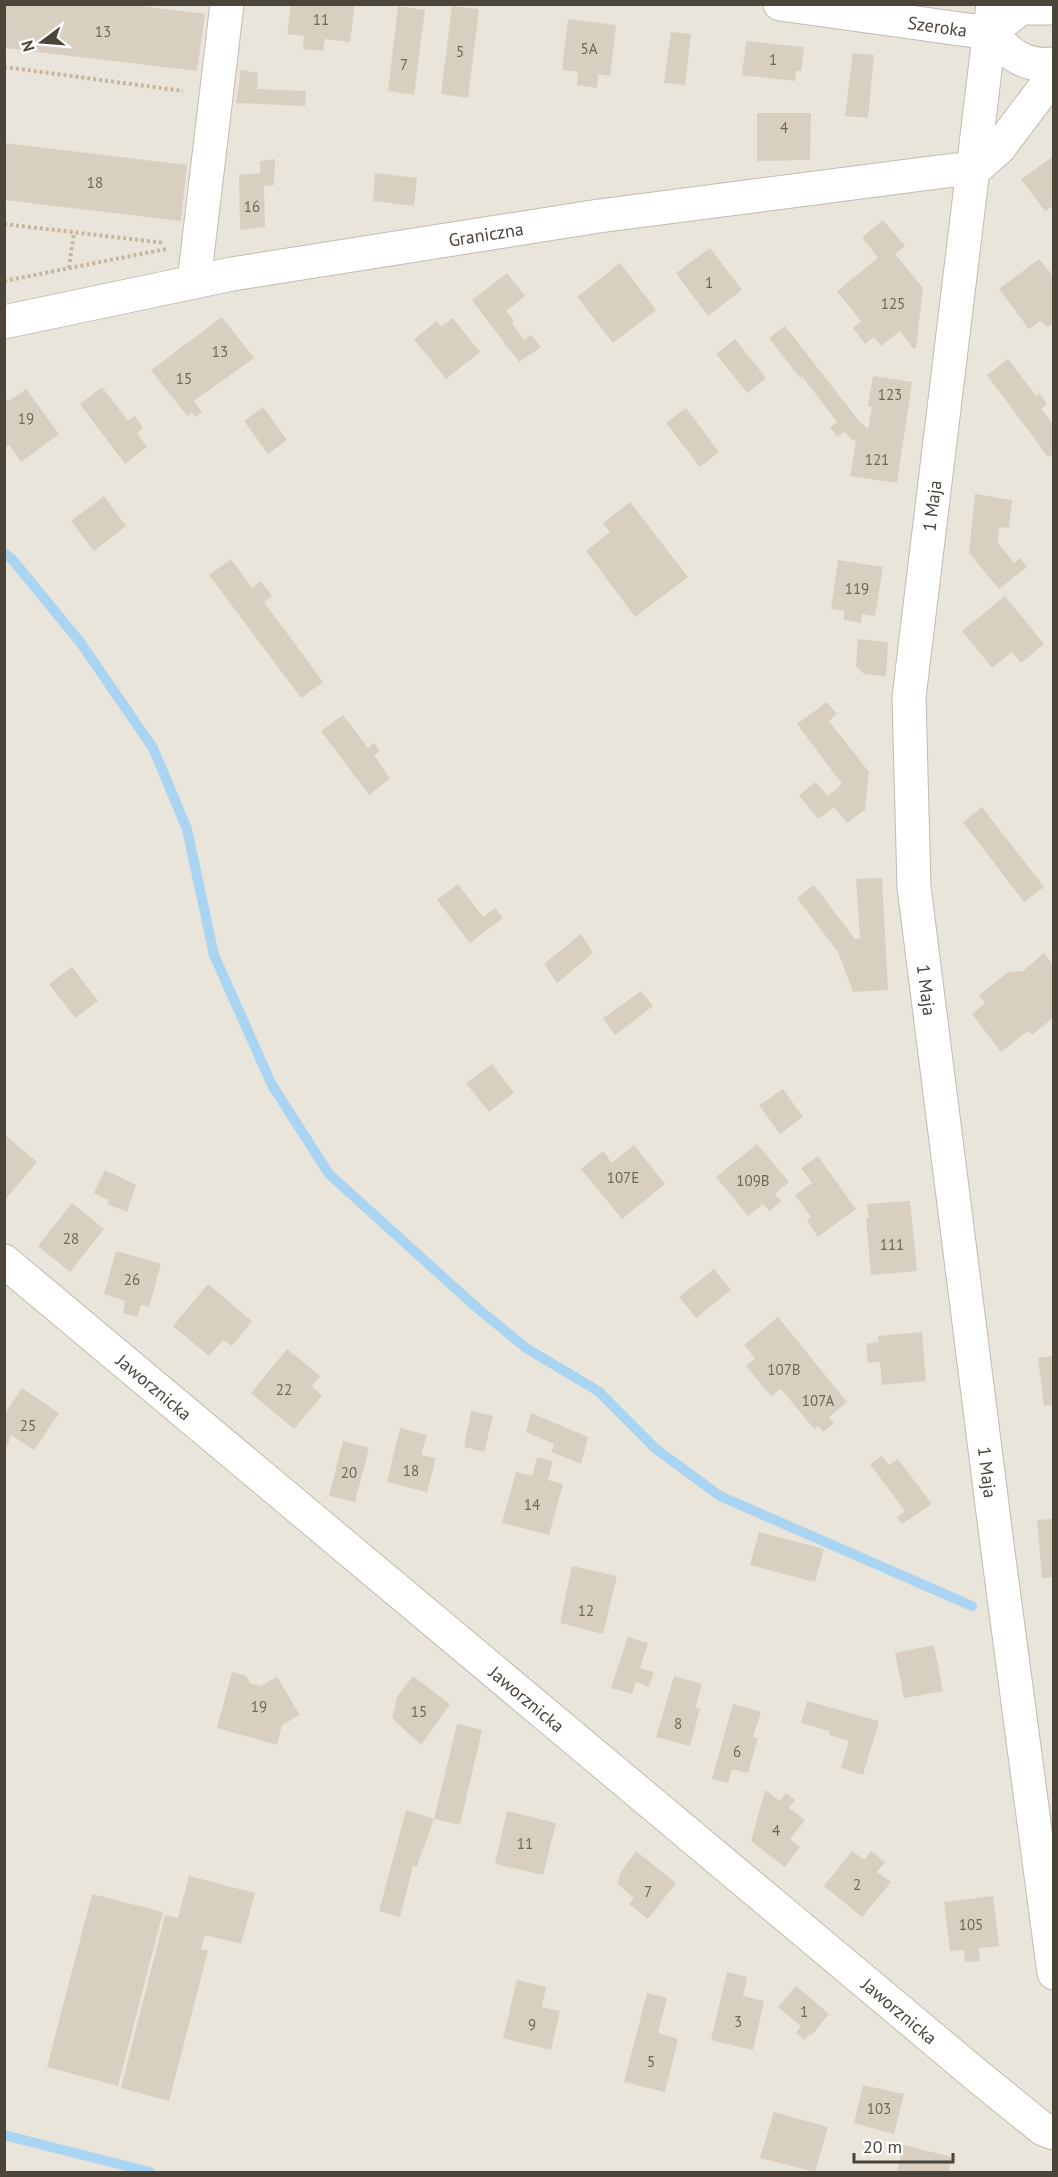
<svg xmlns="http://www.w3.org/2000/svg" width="1058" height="2177" viewBox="0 0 1058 2177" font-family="'PT Sans',sans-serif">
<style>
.residential{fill:#eae5da}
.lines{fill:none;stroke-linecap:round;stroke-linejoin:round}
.stream{stroke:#a9d4f2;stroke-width:10}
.building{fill:#d8cfc1}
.minor-casing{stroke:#c2bbae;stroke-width:35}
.path{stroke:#c4b79f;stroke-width:4;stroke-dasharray:3 3;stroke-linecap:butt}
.minor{stroke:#fff;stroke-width:33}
.labels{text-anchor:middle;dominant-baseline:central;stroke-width:4.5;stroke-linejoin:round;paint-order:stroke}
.number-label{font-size:15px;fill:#6e675b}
.street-label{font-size:18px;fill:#4b4439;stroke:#fff}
</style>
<rect width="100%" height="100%" fill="#f6f3ec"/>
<path class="residential" d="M5 5H1053V2172H5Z"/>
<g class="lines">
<path class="stream" d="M4 553 11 558 80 642 153 748 187 829 214 955 272 1085 329 1174 476 1307 526 1348 598 1391 656 1449 720 1496 972 1606
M4 2135 150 2172"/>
</g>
<path class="building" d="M4 4H127L205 14 197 71 4 48Z
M291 4H355L350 42 325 39 323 51 303 49 304 36 287 34Z
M398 6 425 10 414 95 388 91Z
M452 6 479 9 468 98 441 94Z
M568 19 616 25 610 76 598 74 597 88 577 85 578 72 562 70Z
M671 32 691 34 685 85 664 83Z
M746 41 804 47 801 71H796L795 81 742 75Z
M853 53 874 55 868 118 845 116Z
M241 70 258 73 257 89 306 91 305 106 236 103Z
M757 113H811L810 160 757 161Z
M4 143 187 165 181 221 4 200Z
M1054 156V205L1045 211 1021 179Z
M275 159 274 185 264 186 265 227 240 230 239 175 260 173V161Z
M375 173 417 178 414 206 373 201Z
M883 220 905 246 895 254 923 288 916 348H913L900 331 881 346 874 337 865 344 853 328 861 321 837 291 878 258 862 237Z
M710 248 742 290 708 316 676 273Z
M1039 259 1054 277V310L1051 312 1054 315V323L1048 327 1045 326 1040 321 1029 329 999 289Z
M620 263 656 310 613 343 577 297Z
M507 273 525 296 506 311 514 321 512 323 524 340 531 335 541 347 519 362 472 300Z
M222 317 254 358 194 401 202 412 195 417 192 412 187 416 151 370Z
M453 318 480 352 446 379 414 339 437 321 441 327Z
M785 326 859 421 868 429 872 407 868 406 873 376 912 382 897 483 850 476 856 441 852 440 845 432 837 437 830 427 837 422 802 376 800 378 769 338Z
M735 339 766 378 747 393 716 354Z
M1008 359 1036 396 1039 393 1047 404 1041 409 1054 425V453L1048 457 987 375Z
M102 387 128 421 135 416 143 428 137 433 147 447 125 464 80 404Z
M26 389 59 434 21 462 9 445 4 449V397L9 401Z
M263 407 287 440 268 454 244 421Z
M686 408 719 452 700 467 666 423Z
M975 494 1012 500 1009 528 999 527 998 543 1014 563 1020 558 1027 567 999 589 969 553Z
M104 496 126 526 94 551 71 521Z
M630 502 688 577 635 617 586 551 610 532 603 523Z
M231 559 252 588 261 581 272 596 264 602 323 682 301 698 209 575Z
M838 560 883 567 875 616 862 614 861 623 844 620V611L831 609Z
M1005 596 1044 644 1021 663 1012 652 992 668 962 631Z
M858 639 888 642 886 676 864 674 856 666Z
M827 702 837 714 829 721 869 772 865 811H863L847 823 834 807 818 819 799 795 816 782 828 796 842 784 797 724Z
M343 715 368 748 374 743 380 751 374 755 390 779 369 795 321 731Z
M982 807 1044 887 1024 902 963 822Z
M882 878 888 990 853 992 838 952 797 898 814 885 855 939H860L856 879Z
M458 884 483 917 495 908 503 918 470 943 437 900Z
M581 934 593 953 557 983 544 964Z
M1044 953 1054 966V1017L1032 1035 1028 1031 1001 1052 972 1014 985 1003 979 995 1008 972 1023 971Z
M72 967 98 1001 75 1018 49 984Z
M641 991 653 1006 615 1035 603 1018Z
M492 1064 514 1093 489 1112 466 1083Z
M783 1089 803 1117 780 1134 759 1105Z
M4 1134 37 1162 4 1201Z
M757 1144 789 1182 775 1194 781 1201 770 1211 763 1204 748 1216 716 1177Z
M634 1145 665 1184 622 1219 581 1169 603 1151 612 1163Z
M818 1156 856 1209 818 1237 807 1221 811 1217 795 1195 812 1183 801 1168Z
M105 1170 136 1185 127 1212 107 1204 109 1200 94 1193Z
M910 1201 917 1271 871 1275 866 1218 869 1217 867 1204Z
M72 1203 104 1229 70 1272 38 1246Z
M116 1251 161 1264 149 1307 141 1305 137 1317 123 1313 125 1301 104 1294Z
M714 1269 731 1290 696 1318 679 1297Z
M208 1284 252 1321 232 1346 223 1340 209 1356 173 1326Z
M778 1317 847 1402 829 1417 834 1424 823 1432 818 1426 814 1429 781 1389 771 1396 746 1366 755 1358 744 1345Z
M922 1332 926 1381 882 1385 880 1362 868 1363 866 1344 878 1342V1336Z
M287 1349 320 1376 312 1386 322 1396 294 1429 251 1393Z
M1054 1356V1405L1044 1406 1038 1358Z
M22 1388 59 1413 34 1450 11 1435 7 1447H4V1415Z
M471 1411 493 1416 484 1452 464 1447Z
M531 1413 588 1437 581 1464 551 1452 554 1444 526 1432Z
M400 1428 427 1435 421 1455 436 1458 427 1492 387 1482Z
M343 1441 369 1448 355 1502 329 1496Z
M882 1456 889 1465 898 1459 932 1504 902 1524 897 1517 905 1511 870 1464Z
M537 1457 553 1461 548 1480 563 1484 549 1535 502 1523 516 1472 532 1476Z
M1054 1519V1577L1042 1578 1037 1520Z
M759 1532 824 1549 815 1582 750 1565Z
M572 1566 617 1576 603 1634 560 1623Z
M628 1637 648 1643 640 1668 654 1672 649 1687 636 1682 632 1694 611 1688Z
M934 1645 943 1691 904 1698 895 1653Z
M232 1672 246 1676 250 1683 260 1686 277 1677 300 1715 282 1725 277 1745 217 1728Z
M413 1676 450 1704 421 1745 392 1718 397 1697Z
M674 1676 702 1684 695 1708 700 1709 690 1746 656 1737Z
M807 1701 879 1721 863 1775 841 1768 849 1741 829 1735 830 1731 801 1723Z
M733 1704 761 1712 753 1737 758 1738 748 1773 732 1769 728 1783 712 1779Z
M457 1724 482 1730 460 1825 434 1819Z
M765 1790 780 1801 786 1793 795 1800 789 1808 805 1820 790 1839 800 1847 785 1867 751 1841Z
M406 1810 434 1819 417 1866H413L400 1917 379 1911Z
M507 1811 556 1823 543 1875 495 1864Z
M636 1851 676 1883 648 1919 629 1904 634 1898 617 1883 621 1872Z
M852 1851 864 1860 871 1851 885 1862 877 1872 891 1882 862 1917 824 1886Z
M189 1876 255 1893 241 1944 205 1935 201 1949 208 1951 169 2101 121 2088 165 1915 178 1918Z
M92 1894 163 1912 118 2086 47 2067Z
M993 1896 999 1946 979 1948 980 1961 965 1962 964 1950 950 1951 944 1902Z
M727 1972 747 1977 743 1996 764 2001 753 2050 711 2040Z
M517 1980 546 1987 542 2007 560 2011 551 2050 503 2038Z
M796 1986 829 2014 812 2035 810 2034 804 2040 796 2033 801 2026 778 2007Z
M647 1993 667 1998 658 2033 678 2039 665 2092 624 2082Z
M863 2085 904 2094 894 2134 854 2123Z
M774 2112 828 2127 815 2172 760 2158Z
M903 2145 952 2157 949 2172H897Z"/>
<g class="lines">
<g class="minor-casing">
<g id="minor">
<path id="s1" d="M780 4 989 33"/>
<path id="s2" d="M993 4 909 697 914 887 998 1552 1054 1973"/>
<path d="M989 33C1010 53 1022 67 1054 64"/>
<path d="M989 33 1021 8H1054"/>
<path d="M194 282 227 4"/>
<path id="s3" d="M4 322 232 274 599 216 954 170 972 172 999 148 1054 75"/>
<path id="s4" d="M4 1261 980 2078 1043 2129 1054 2133"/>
</g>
</g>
<path class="path" d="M4 67 183 91
M4 224 165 243
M69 268 74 232
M4 281 166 249"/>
<use href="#minor" class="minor"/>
</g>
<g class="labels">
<g class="number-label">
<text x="321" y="19">11</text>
<text x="103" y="31">13</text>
<text x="589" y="48">5A</text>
<text x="460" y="51">5</text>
<text x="773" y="59">1</text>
<text x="404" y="64">7</text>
<text x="784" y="127">4</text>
<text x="95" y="182">18</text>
<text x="252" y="206">16</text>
<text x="709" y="282">1</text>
<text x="893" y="303">125</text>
<text x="220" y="351">13</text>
<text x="184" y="378">15</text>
<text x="890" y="394">123</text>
<text x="26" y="418">19</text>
<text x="877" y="459">121</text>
<text x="857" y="588">119</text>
<text x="623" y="1177">107E</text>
<text x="753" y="1180">109B</text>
<text x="71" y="1238">28</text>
<text x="892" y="1244">111</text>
<text x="132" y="1279">26</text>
<text x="784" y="1369">107B</text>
<text x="284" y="1389">22</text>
<text x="818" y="1400">107A</text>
<text x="28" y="1425">25</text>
<text x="411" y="1470">18</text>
<text x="349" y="1472">20</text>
<text x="532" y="1504">14</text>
<text x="586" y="1610">12</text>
<text x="259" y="1706">19</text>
<text x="419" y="1711">15</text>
<text x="678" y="1723">8</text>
<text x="737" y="1751">6</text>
<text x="776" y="1830">4</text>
<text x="525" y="1843">11</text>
<text x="857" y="1884">2</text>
<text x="648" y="1891">7</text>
<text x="971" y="1924">105</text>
<text x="804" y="2011">1</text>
<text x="738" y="2021">3</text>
<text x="532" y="2024">9</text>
<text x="651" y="2061">5</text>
<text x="879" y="2108">103</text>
</g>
<g class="street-label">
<text stroke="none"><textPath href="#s1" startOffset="159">Szeroka</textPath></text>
<text stroke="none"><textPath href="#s3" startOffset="490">Graniczna</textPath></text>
<text transform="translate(932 506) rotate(-83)">1 Maja</text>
<text stroke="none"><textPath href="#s2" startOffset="992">1 Maja</textPath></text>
<text stroke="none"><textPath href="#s4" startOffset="196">Jaworznicka</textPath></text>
<text stroke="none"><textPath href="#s2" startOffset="1478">1 Maja</textPath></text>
<text stroke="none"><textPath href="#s4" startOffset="682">Jaworznicka</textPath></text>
<text stroke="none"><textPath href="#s4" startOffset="1168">Jaworznicka</textPath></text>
</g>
</g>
<rect width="1058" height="2177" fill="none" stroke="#4b4439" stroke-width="12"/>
<g transform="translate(42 42) rotate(254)" stroke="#ffffff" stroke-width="4.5" paint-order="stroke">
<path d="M0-4.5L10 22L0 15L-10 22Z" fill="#4b4439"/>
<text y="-9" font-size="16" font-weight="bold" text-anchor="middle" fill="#4b4439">N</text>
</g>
<path d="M854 2153v9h99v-9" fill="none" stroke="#4b4439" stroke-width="3"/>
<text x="863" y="2153" font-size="18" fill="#4b4439" stroke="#ffffff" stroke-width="4.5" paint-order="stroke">20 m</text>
</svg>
